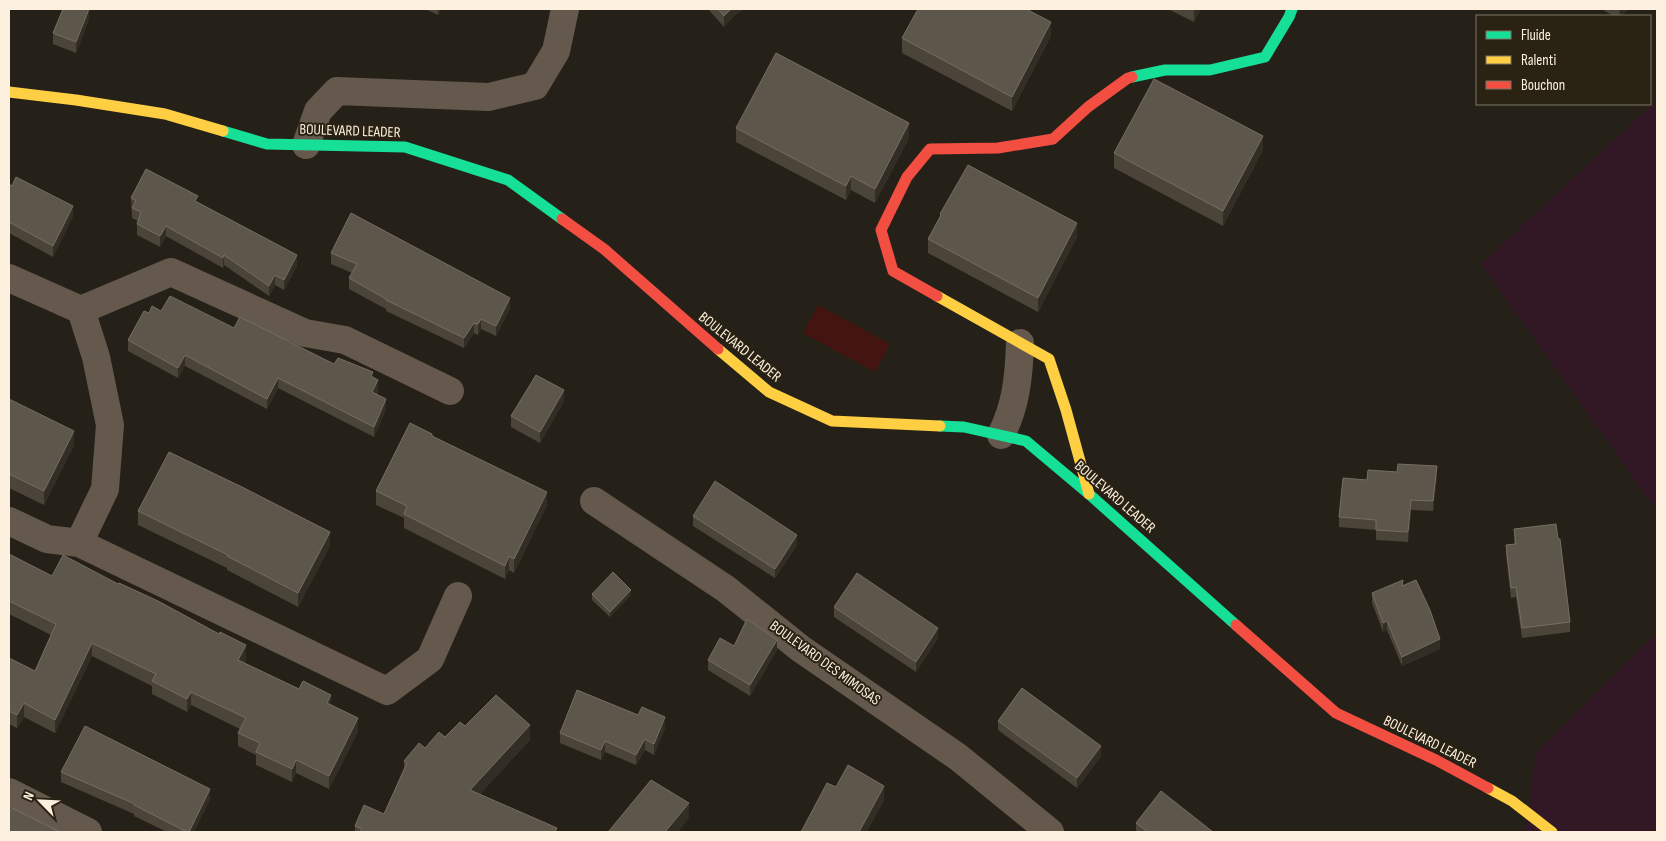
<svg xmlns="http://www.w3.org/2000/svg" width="1666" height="841" viewBox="0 0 1666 841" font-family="'Sofia Sans Condensed',sans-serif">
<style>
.green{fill:#321725}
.water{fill:#441510}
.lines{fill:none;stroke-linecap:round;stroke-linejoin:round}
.street{stroke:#65594e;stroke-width:28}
.fast{stroke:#16e098;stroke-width:11}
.slow{stroke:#ffcf43;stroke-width:11}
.jam{stroke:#f24e42;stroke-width:11}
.wall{fill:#4a4439}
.shaded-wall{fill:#332e25}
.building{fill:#5d564b;stroke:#766e62}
.labels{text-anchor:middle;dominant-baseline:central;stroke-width:4;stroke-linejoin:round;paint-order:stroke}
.street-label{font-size:15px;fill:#fdf0de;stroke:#2a2213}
</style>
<rect width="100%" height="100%" fill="#252118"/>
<path class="green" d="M1657 100V511L1481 264Z
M1657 632V832H1525L1536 753Z"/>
<path class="water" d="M818 305 890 344 875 372 803 333Z"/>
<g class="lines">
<path class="street" d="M306 145 318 111 337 91 489 97 535 86 556 51 565 9
M9 278 81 310 96 357 110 425 105 489 79 543 47 539 9 521
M81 310 171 272 305 333 345 340 450 391
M1001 435C1016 406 1019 376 1020 343
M594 501 726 589 801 649 958 757 1050 832
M79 543 387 691 430 659 458 596
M9 792 88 832"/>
<path class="fast" d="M1132 77 1165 70H1210L1265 57 1289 17 1292 9
M223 131 267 144 405 147 508 180 562 219
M940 426 964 427 1026 441 1089 494 1236 625"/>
<path class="slow" d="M9 92 76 100 165 114 223 131
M937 296 1049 359 1066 410 1089 494
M718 349 769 392 832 421 940 426
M1488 788 1512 801 1552 832"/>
<path class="jam" d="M562 219 604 249 718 349
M937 296 893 271 881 230 907 177 930 149 998 148 1053 139 1088 107 1128 78 1132 77
M1236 625 1336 713 1436 760 1488 788"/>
</g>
<path class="wall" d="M425 9H441L438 15Z
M708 9H743L735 15 724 27Z
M1168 9H1201L1194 22Z
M1602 9H1628L1622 16H1613Z
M89 19 76 53 53 44V33Z
M1051 36 1012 111 902 53V38Z
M736 128 909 138 875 203 851 190 846 200 736 142Z
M1263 150 1223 226 1114 168V153Z
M9 184 73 216 53 257 9 233Z
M131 198 198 202 297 266 284 290 275 285 269 296 224 265 223 268 166 236 160 247 137 235V224L138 221 132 218Z
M940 214 1077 237 1038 312 928 253V239L940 217Z
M331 253 510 308 496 336 481 329 478 335 474 333 464 348 386 311V309L349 289V278L352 273 331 264Z
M161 311 234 328 334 364 373 377 378 390 377 394 386 409 374 437 278 388 267 409 185 366 178 378 128 351V340L149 313Z
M9 399 74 445 44 505 9 488Z
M564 401 540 443 511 427V416Z
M432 436 547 505 514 573 509 570 505 579 404 528V518L376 505V491Z
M1397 472 1437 476 1433 511 1411 510 1408 542 1376 540V530L1339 527V517L1367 480Z
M138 511 330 546 298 607 227 570V568L138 525Z
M693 516 797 545 775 578 693 526Z
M1514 529 1570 622V632L1522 638 1516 597 1511 598 1506 555V545L1514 544Z
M9 554 52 576 246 658 244 663 331 705 358 731 329 789 296 773 292 782 256 765V755L238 746V733L240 729 191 705 187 712 152 694V686L92 656 55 733 24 717 17 728 9 724V658L35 671 51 635 9 614Z
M1403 586 1440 649 1402 666 1387 630 1383 632 1372 603V593Z
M592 594 631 595 610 617 592 600Z
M834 607 938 638 916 672 834 617Z
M734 646 777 650 750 696 708 670V660Z
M998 721 1101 756 1077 788 998 730Z
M465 726 530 740 480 794 557 832H355V826L384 814 404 769V761L425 748Z
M665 728 654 755 645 750 636 765 605 752 601 760 560 743V733Z
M61 772 210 799 194 832H167L134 816V814L61 782Z
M1136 823 1213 832H1136Z"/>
<path class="shaded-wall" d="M89 9V19L76 53V42Z
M438 9H441L438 15Z
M731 9H743L735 15 724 27V16Z
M1194 9H1201L1194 22Z
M1620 9H1628L1622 16H1619Z
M1051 22V36L1012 111V97Z
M909 123V138L875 203V189Z
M1263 136V150L1223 226V211Z
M851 176V190L846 200V186Z
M73 206V216L53 257V246Z
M1077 223V237L1038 312V298Z
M166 226V236L160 247V236Z
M224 255V265L223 268V258Z
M297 255V266L284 290V280Z
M275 275V285L269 296V286Z
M510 298V308L496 336V326Z
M481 319V329L478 335V324Z
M474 323V333L464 348V338Z
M185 355V366L178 378V368Z
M278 378V388L267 409V399Z
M378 380V390L372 402V392Z
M564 390V401L540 443V432Z
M386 399V409L374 437V427Z
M74 431V445L44 505V491Z
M1437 466V476L1433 511V501Z
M547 492V505L514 573V559Z
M1411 500V510L1408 542V532Z
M330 532V546L298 607V593Z
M797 535V545L775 578V569Z
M509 556V570L505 579V566Z
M631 590V595L610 617V612Z
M1387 621V630L1383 632V623Z
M938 628V638L916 672V662Z
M1440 639V649L1402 666V657Z
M777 640V650L750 696V685Z
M92 643V656L55 733V720Z
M246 645V658L238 673V660Z
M191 692V705L187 712V699Z
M331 695V708L327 703Z
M24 703V717L17 728V715Z
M665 717V728L654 755V744Z
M358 718V731L329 789V776Z
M530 725V740L470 805V790Z
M645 739V750L636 765V755Z
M605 741V752L601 760V750Z
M1101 746V756L1077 788V778Z
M296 760V773L292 782V769Z
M884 786V801L867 832H859Z
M210 789V799L194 832H189Z
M689 803V818L678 832H665Z"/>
<path class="building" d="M63 9H89L76 42 53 33Z
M718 9H731L724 16Z
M918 9H1026L1051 22 1012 97 902 38Z
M776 53 909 123 875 189 851 176 846 186 736 128Z
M1154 79 1263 136 1223 211 1114 153Z
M968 165 1077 223 1038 298 928 239 941 215 940 214Z
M146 169 198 196 195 201 297 255 284 280 275 275 269 286 224 255 223 258 166 226 160 236 137 224 141 212 132 208 136 201 131 198Z
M16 177 73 206 53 246 9 222V184L12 186Z
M351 213 510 298 496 326 481 319 478 324 474 323 464 338 386 300V299L349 278 357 264 331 253Z
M170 296 234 328 240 317 334 364 338 358 373 372 371 376 378 380 372 392 386 399 374 427 278 378 267 399 185 355 178 368 128 340 144 311 149 313 152 306 161 311Z
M536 375 564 390 540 432 511 416Z
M9 399 74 431 44 491 9 474Z
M410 423 432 434V436L547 492 514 559 509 556 505 566 404 514 407 506 376 491Z
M169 452 242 487 330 532 298 593 227 556 228 555 138 511Z
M1398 464 1437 466 1433 501 1411 500 1408 532 1376 530V520L1339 517 1343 478 1367 480 1368 470 1397 472Z
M715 481 797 535 775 569 693 516Z
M1556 524 1558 539H1560L1570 622 1522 628 1516 587 1511 588 1506 545 1516 544 1514 529Z
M9 554 52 576 63 555 118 584 119 583 158 601 219 634 220 632 246 645 238 660 299 689 303 681 331 695 327 703 358 718 329 776 296 760 292 769 256 752 260 743 238 733 246 718 191 692 187 699 152 681 156 674 92 643 55 720 24 703 17 715 9 711V658L35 671 56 624 9 601Z
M613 572 631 590 610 612 592 594Z
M857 573 938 628 916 662 834 607Z
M1403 580 1402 586 1416 580 1430 610 1440 639 1402 657 1387 621 1383 623 1372 593Z
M747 619 777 640 750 685 708 660 720 638 734 646Z
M1022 688 1101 746 1077 778 998 721Z
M577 690 638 715 642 707 665 717 654 744 645 739 636 755 605 741 601 750 560 733Z
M496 695 530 725 470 790 557 828 555 832H360L362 829 355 826 364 805 384 814 407 763 404 761 419 743 425 748 439 732 445 737 460 722 465 726Z
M85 726 210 789 189 832H187L134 805 135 804 61 772Z
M848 765 884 786 859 832H801L827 783 836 787Z
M651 780 689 803 665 832H612L609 831Z
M1161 791 1213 832H1148L1136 823Z
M12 808 60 832H9V809L11 810Z"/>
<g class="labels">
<g class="street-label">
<text transform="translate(350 131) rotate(2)">BOULEVARD LEADER</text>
<text transform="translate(740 347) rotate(39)">BOULEVARD LEADER</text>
<text transform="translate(1115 497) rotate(41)">BOULEVARD LEADER</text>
<text transform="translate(825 663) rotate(36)">BOULEVARD DES MIMOSAS</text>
<text transform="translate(1430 742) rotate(26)">BOULEVARD LEADER</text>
</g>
</g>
<rect width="1666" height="841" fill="none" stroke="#fdf0de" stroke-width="20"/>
<rect x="1476" y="15" width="175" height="90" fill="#2a2213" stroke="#7e7464"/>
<rect x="1486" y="31" width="25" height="8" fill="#16e098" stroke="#7e7464"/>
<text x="1521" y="40" font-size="15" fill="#fdf0de">Fluide</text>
<rect x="1486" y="56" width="25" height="8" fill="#ffcf43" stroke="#7e7464"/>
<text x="1521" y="65" font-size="15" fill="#fdf0de">Ralenti</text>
<rect x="1486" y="81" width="25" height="8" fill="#f24e42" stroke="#7e7464"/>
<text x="1521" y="90" font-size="15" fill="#fdf0de">Bouchon</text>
<g transform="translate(40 801) rotate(294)" stroke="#2a2213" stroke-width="4" paint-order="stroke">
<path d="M0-4L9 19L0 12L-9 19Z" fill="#fdf0de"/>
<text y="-8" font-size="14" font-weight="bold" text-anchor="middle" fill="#fdf0de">N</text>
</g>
</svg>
